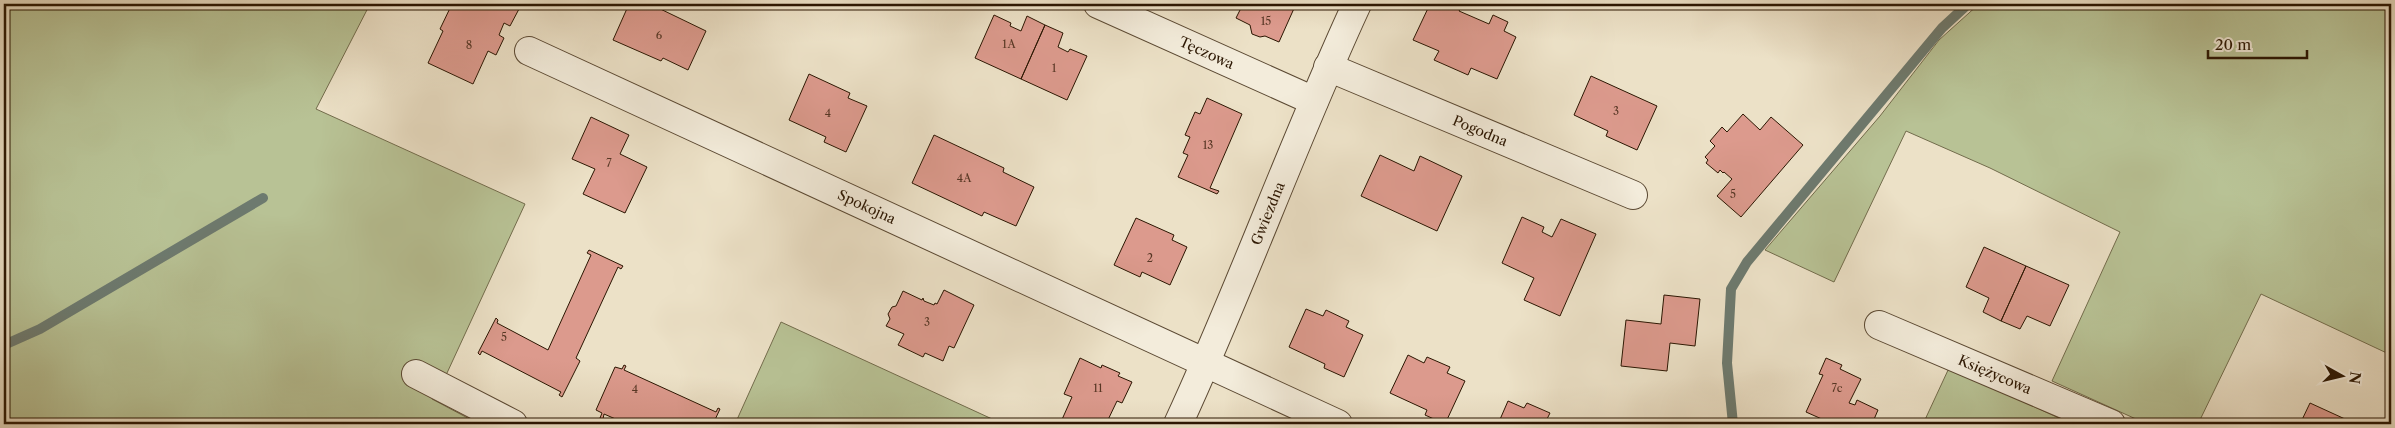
<svg xmlns="http://www.w3.org/2000/svg" width="2395" height="428" viewBox="0 0 2395 428" font-family="'Libre Caslon Text',serif">
<style>
.green{fill:#b8c295;stroke:#726c4c}
.lines{fill:none;stroke-linecap:round;stroke-linejoin:round}
.stream{stroke:#6d7a6f;stroke-width:10}
.building{fill:#dc9a8d;stroke:#2b1602}
.minor-casing{stroke:#5b4933;stroke-width:30}
.minor{stroke:#f3ecdb;stroke-width:28}
.labels{text-anchor:middle;dominant-baseline:central;stroke-width:5;stroke-linejoin:round;paint-order:stroke}
.number-label{font-size:11px;fill:#573725}
.street-label{font-size:14px;fill:#2b1602;stroke:#f3ecdb}
</style>
<rect width="100%" height="100%" fill="#ece1c7"/>
<filter id="stains"><feTurbulence type="fractalNoise" baseFrequency=".004" numOctaves="4"/><feColorMatrix values="0 0 0 0 .2 0 0 0 0 .09 0 0 0 0 .02 0 0 0 .5 -.17"/></filter>
<radialGradient id="worn" r=".72"><stop offset=".6" stop-color="#630" stop-opacity="0"/><stop offset="1" stop-color="#630" stop-opacity=".3"/></radialGradient>
<path class="green" d="M4 4H370L316 109 525 204 447 373 432 399 479 424H4Z
M1979 4H2391V355L2261 294 2198 424H2147L2052 381 2120 232 1990 168 1906 131 1834 282 1765 250 1880 116 1939 40Z
M781 322 1003 424H735Z
M1949 368 2072 424H1923Z"/>
<g class="lines">
<path class="stream" d="M4 345 40 329 263 198
M1733 424 1727 363 1731 289 1747 262 1942 28 1968 4"/>
</g>
<path class="building" d="M452 4H508L519 9 510 26 504 23 499 35 504 38 496 55 488 51 473 84 428 63 443 31 440 29Z
M629 4H650L706 31 688 70 663 58 661 61 613 40Z
M1243 4H1296L1279 42 1265 36 1260 37 1252 34 1250 25 1236 18Z
M1430 4H1463L1459 11 1489 24 1493 15 1508 22 1504 31 1516 37 1497 79 1471 68 1468 75 1434 60 1439 51 1413 40Z
M994 15 1011 23 1010 26 1021 31 1027 16 1045 25 1021 79 975 58Z
M1045 25 1063 33 1058 47 1068 52 1070 49 1087 56 1067 100 1021 79Z
M809 74 850 93 848 98 867 106 846 152 824 142 826 137 789 120Z
M1591 76 1657 106 1637 150 1606 136 1608 131 1574 115Z
M1207 98 1242 114 1210 188 1219 191 1217 194 1178 177 1188 155 1183 153 1190 137 1185 135 1195 112 1200 114Z
M1743 114 1760 130 1771 117 1803 145 1741 217 1717 196 1732 179 1724 172 1723 173 1720 170 1718 173 1706 163 1708 160 1705 157 1715 146 1710 141 1722 127 1727 132Z
M591 117 629 135 620 154 647 167 625 213 583 194 595 169 572 159Z
M934 135 1004 168 1003 172 1034 187 1016 226 984 212 982 216 912 183Z
M1380 155 1414 171 1420 156 1462 176 1437 231 1361 196Z
M1522 217 1544 227 1542 232 1552 237 1561 219 1596 234 1560 316 1524 300 1534 278 1502 263Z
M1136 218 1174 235 1172 240 1187 247 1170 285 1142 272 1140 277 1114 265Z
M1984 247 2026 266 2001 321 1983 312 1989 298 1966 287Z
M589 250 623 266 621 269 618 267 576 358 580 361 562 397 559 395 561 392 482 351 480 355 478 353 496 318 498 320 497 323 548 350 591 255 587 253Z
M2026 266 2069 285 2050 326 2027 316 2020 329 2001 321Z
M944 290 974 305 954 348 949 346 943 361 925 353 923 357 898 345 904 334 886 326 890 319 888 314 892 307 896 306 903 291 922 300 923 298 924 301 934 305 935 303 937 304Z
M1664 295 1700 299 1695 346 1670 343 1667 371 1621 366 1626 320 1661 324Z
M1306 309 1323 316 1326 310 1349 321 1346 327 1363 335 1344 377 1324 368 1325 364 1289 347Z
M1408 355 1424 363 1427 357 1450 367 1447 373 1465 381 1445 424 1425 415 1427 410 1390 393Z
M1080 358 1101 368 1102 365 1120 373 1118 376 1132 382 1122 403 1117 401 1106 424H1060L1072 397 1064 394Z
M1826 358 1842 365 1840 369 1861 379 1849 403 1855 405 1857 400 1878 410 1872 424H1833L1806 412 1823 375 1819 374Z
M624 365 626 366 624 370 716 412 718 408 720 409 713 424H627L604 414 603 419 600 418 602 413 596 410 615 367 622 369Z
M1508 401 1524 408 1527 403 1550 413 1547 419 1558 424H1498Z
M2310 403 2345 419 2342 424H2300Z"/>
<g class="lines">
<g class="minor-casing">
<g id="minor">
<path id="s1" d="M1098 4 1314 101"/>
<path id="s2" d="M529 51 1338 424"/>
<path id="s3" d="M1328 67 1633 195"/>
<path id="s4" d="M1879 325 2111 424"/>
<path d="M416 374 513 424"/>
<path id="s5" d="M1178 424C1242 286 1293 142 1357 4"/>
</g>
</g>
<use href="#minor" class="minor"/>
</g>
<g class="labels">
<g class="number-label">
<text x="1266" y="21">15</text>
<text x="659" y="35">6</text>
<text x="1009" y="44">1A</text>
<text x="469" y="45">8</text>
<text x="1054" y="68">1</text>
<text x="1616" y="111">3</text>
<text x="828" y="113">4</text>
<text x="1208" y="145">13</text>
<text x="609" y="163">7</text>
<text x="964" y="178">4A</text>
<text x="1733" y="194">5</text>
<text x="1150" y="258">2</text>
<text x="927" y="322">3</text>
<text x="504" y="337">5</text>
<text x="1098" y="388">11</text>
<text x="1837" y="388">7c</text>
<text x="635" y="389">4</text>
</g>
<g class="street-label">
<text stroke="none"><textPath href="#s1" startOffset="119">Tęczowa</textPath></text>
<text stroke="none"><textPath href="#s3" startOffset="165">Pogodna</textPath></text>
<text stroke="none"><textPath href="#s2" startOffset="372">Spokojna</textPath></text>
<text stroke="none"><textPath href="#s5" startOffset="229">Gwiezdna</textPath></text>
<text stroke="none"><textPath href="#s4" startOffset="126">Księżycowa</textPath></text>
</g>
</g>
<rect width="2395" height="428" fill="none" stroke="#ece1c7" stroke-width="20"/>
<rect x="5" y="5" width="2385" height="418" fill="none" stroke="#2b1602" stroke-width="2.5"/>
<rect x="10" y="10" width="2375" height="408" fill="none" stroke="#2b1602"/>
<g transform="translate(2342 376) rotate(98)" stroke="#f3ecdb" stroke-width="4" paint-order="stroke">
<path d="M0-4L9 19L0 12L-9 19Z" fill="#2b1602"/>
<text y="-8" font-size="14" font-weight="bold" text-anchor="middle" fill="#2b1602">N</text>
</g>
<path d="M2208 50v8h99v-8" fill="none" stroke="#2b1602" stroke-width="2.5"/>
<text x="2215" y="50" font-size="15" fill="#2b1602" stroke="#f3ecdb" stroke-width="4" paint-order="stroke">20 m</text>
<rect width="100%" height="100%" filter="url(#stains)"/>
<rect width="100%" height="100%" fill="url(#worn)"/>
</svg>
